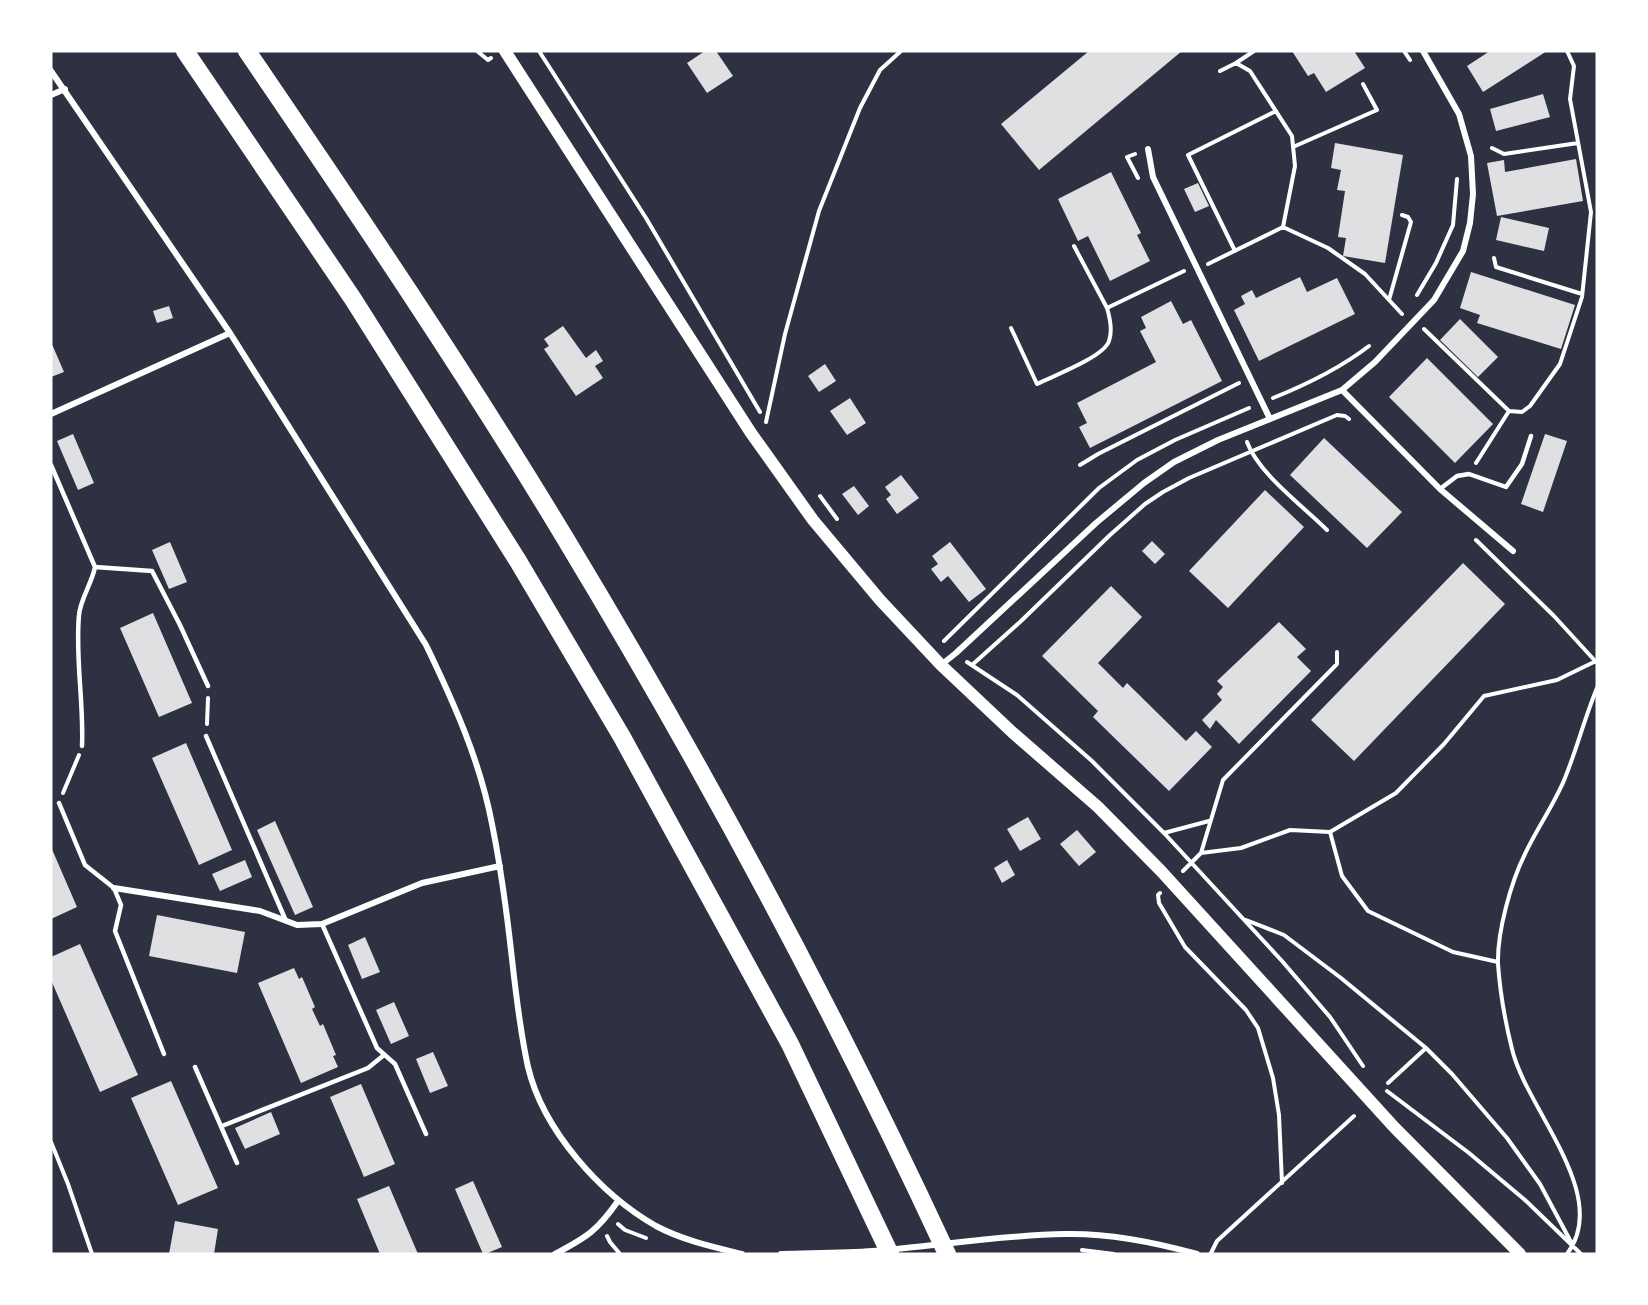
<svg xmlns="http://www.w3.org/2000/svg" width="1648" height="1305" viewBox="0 0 1648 1305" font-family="'Open Sans',sans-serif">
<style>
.building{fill:#e0e0e3}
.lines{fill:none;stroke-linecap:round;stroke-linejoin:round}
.path{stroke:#fff;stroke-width:4}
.service{stroke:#fff;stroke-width:4.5}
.minor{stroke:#fff;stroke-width:6}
.secondary{stroke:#fff;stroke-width:12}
.motorway{stroke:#fff;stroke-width:18}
</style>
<rect width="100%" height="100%" fill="#2d3142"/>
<path class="building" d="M705 51H716L733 76 707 93 687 63Z
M1089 51H1182L1039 170 1001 124Z
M1292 51H1354L1365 68 1326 92 1314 73 1308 76Z
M1490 51H1547L1483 92 1467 66Z
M1543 94 1550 117 1496 131 1490 109Z
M1335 143 1403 155 1385 263 1343 256 1346 238 1338 237 1345 191 1337 190 1341 170 1331 168Z
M1576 159 1583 201 1497 216 1487 163 1504 160 1505 172Z
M1111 172 1141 233 1137 235 1150 261 1110 281 1088 236 1078 241 1058 199Z
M1198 183 1209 206 1195 212 1184 189Z
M1501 217 1549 228 1544 251 1496 240Z
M1471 272 1575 305 1561 349 1477 323 1480 315 1460 308Z
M1300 277 1307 292 1337 278 1355 314 1259 361 1234 310 1245 304 1241 296 1252 290 1256 298Z
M1171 301 1183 324 1191 320 1222 381 1090 448 1079 427 1087 423 1077 403 1156 362 1140 331 1146 328 1141 317Z
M169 306 173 318 157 323 153 311Z
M1460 319 1498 357 1478 377 1440 340Z
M563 326 586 358 596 350 603 361 595 366 603 378 576 396 544 349 549 346 544 339Z
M51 342 64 372 51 377Z
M1427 358 1493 424 1455 463 1389 397Z
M825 364 836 381 819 392 808 376Z
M850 398 866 423 847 435 830 411Z
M73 434 94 483 78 490 57 441Z
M1545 434 1567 441 1543 512 1521 504Z
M1324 438 1402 512 1367 548 1290 475Z
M901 475 919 498 897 514 886 499 891 495 885 487Z
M854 486 869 506 858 515 842 494Z
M1265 490 1304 527 1228 608 1189 571Z
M1152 541 1165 554 1155 564 1142 551Z
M170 542 187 582 169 589 152 550Z
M950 542 986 589 969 602 948 576 941 582 931 569 938 564 932 556Z
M1463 563 1505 604 1354 761 1311 720Z
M1111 586 1142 617 1098 663 1123 688 1127 683 1186 741 1196 731 1212 747 1169 791 1093 717 1098 711 1042 656Z
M153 613 192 703 159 717 120 628Z
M1279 622 1306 649 1297 657 1311 671 1239 744 1216 720 1210 729 1202 720 1222 700 1217 694 1223 687 1217 681Z
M186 743 232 850 199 865 152 758Z
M1028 817 1041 839 1020 851 1007 829Z
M275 821 313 907 295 915 257 830Z
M1077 830 1096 852 1079 866 1060 844Z
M51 847 77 907 51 919Z
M245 860 252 877 220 891 212 874Z
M1007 860 1015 875 1002 883 994 868Z
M157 915 245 932 237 973 149 956Z
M365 937 380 972 362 979 348 945Z
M80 944 138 1075 100 1092 51 980V957Z
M294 968 299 979 302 977 315 1007 312 1009 320 1026 323 1024 336 1055 333 1056 338 1067 301 1083 258 983Z
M394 1002 409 1036 391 1044 376 1010Z
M433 1052 448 1086 430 1093 416 1059Z
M171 1081 218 1188 178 1205 131 1098Z
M361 1084 395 1164 364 1177 330 1097Z
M271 1112 280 1134 245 1149 235 1128Z
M473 1181 502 1247 485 1254H483L455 1189Z
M389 1186 418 1254H380L357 1199Z
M175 1221 218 1229 214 1254H169Z"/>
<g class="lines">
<path class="path" d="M477 51 488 60 491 58
M539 51 646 218 760 412
M1404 51 1410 60
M1236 63 1254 51
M1293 147 1377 110 1363 84
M1492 148 1504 154 1578 143
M1135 154 1127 157 1138 178
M1283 227 1328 248 1365 274 1402 314
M1074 246 1107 308
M1235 251 1188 155 1276 111
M1494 258 1496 267 1582 294
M1208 264 1283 227 1295 166 1292 136 1250 71 1236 63 1220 71
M1417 295 1436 263 1453 225 1457 179
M1389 300 1411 222 1408 217 1402 215
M1011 328 1037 384C1053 376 1104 357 1109 341 1113 330 1110 318 1107 308L1184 271
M1424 329 1509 411
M1273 398C1308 384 1339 369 1369 346
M766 422 785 334 819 211 860 108 880 70 901 51
M1247 442C1258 473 1303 506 1327 530
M1476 463 1509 411 1522 412 1530 406 1560 364 1582 297 1591 212 1570 99 1574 66 1567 51
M1080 465 1098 454 1239 383
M820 496 837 519
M1476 540 1554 616 1597 663
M944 641 1099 488 1137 460 1175 440 1249 408
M967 662 1017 695 1092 761 1164 833 1282 961 1330 1017 1363 1066
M972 665 1020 622 1110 535 1145 504 1163 492 1189 478 1337 415 1345 416 1349 419
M207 724 208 698
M63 793 79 755
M1330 832 1342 876 1368 911 1453 952 1498 962
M1164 833 1209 821
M1201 853 1241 848 1290 830 1330 832 1396 793 1444 744 1484 696 1557 680 1594 662
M1183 871 1201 853 1223 780 1337 664V652
M1160 893 1158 895 1159 903 1185 947 1246 1010 1258 1028 1273 1078 1279 1115 1282 1183
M1246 920 1284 935 1341 978 1426 1048 1452 1074 1507 1138 1540 1184 1571 1242
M1388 1083 1426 1048
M1387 1091 1469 1153 1525 1200 1581 1254
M51 1142 68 1184 92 1254
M618 1224 625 1230 646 1238
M607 1236 610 1242 620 1254
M1082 1250 1114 1254
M1211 1253 1217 1241 1354 1116
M1567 1254C1612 1195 1526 1109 1512 1049 1505 1021 1500 992 1498 964 1497 932 1511 882 1525 854 1537 828 1554 805 1565 778 1577 748 1585 717 1597 688"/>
<path class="service" d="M51 465 95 567C92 583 80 600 79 615 75 658 84 703 82 746
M1440 489 1457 476 1469 474 1506 487 1522 464 1531 436
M95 567 152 571 180 625 208 686
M206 736 286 921
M59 803 85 865 114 888 121 905 115 931 164 1054
M322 924 377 1048 395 1064 426 1134
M195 1067 237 1163
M222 1126 368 1068 384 1055"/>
<path class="minor" d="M51 71 230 333 426 645C454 703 480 761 492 824 501 868 507 914 512 959 516 995 520 1031 528 1067 543 1130 600 1194 656 1226 682 1240 713 1247 742 1254
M51 95 65 89
M1148 149 1153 177 1270 419
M1342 390 1440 489 1513 551
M51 414 230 333
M941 665 956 653 1096 523 1144 483 1174 462 1218 440 1342 390 1375 362 1434 300 1463 251 1470 223 1473 194 1471 156 1459 114 1423 51
M114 888 260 911 297 925 322 924 422 883 500 866
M555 1254C587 1237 597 1231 618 1201
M781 1254C812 1253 843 1253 873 1251 937 1246 1001 1235 1065 1234 1110 1233 1154 1242 1197 1254"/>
<path class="secondary" d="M505 51 751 433 813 520 880 600 941 665 1012 732 1098 807 1161 871 1394 1127 1520 1254"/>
<path class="motorway" d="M185 51 353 299 518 561 622 737 790 1044 890 1254
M247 51C356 211 465 372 565 538 705 770 833 1008 947 1254"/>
</g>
<rect width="1648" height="1305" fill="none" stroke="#ffffff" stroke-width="105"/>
</svg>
